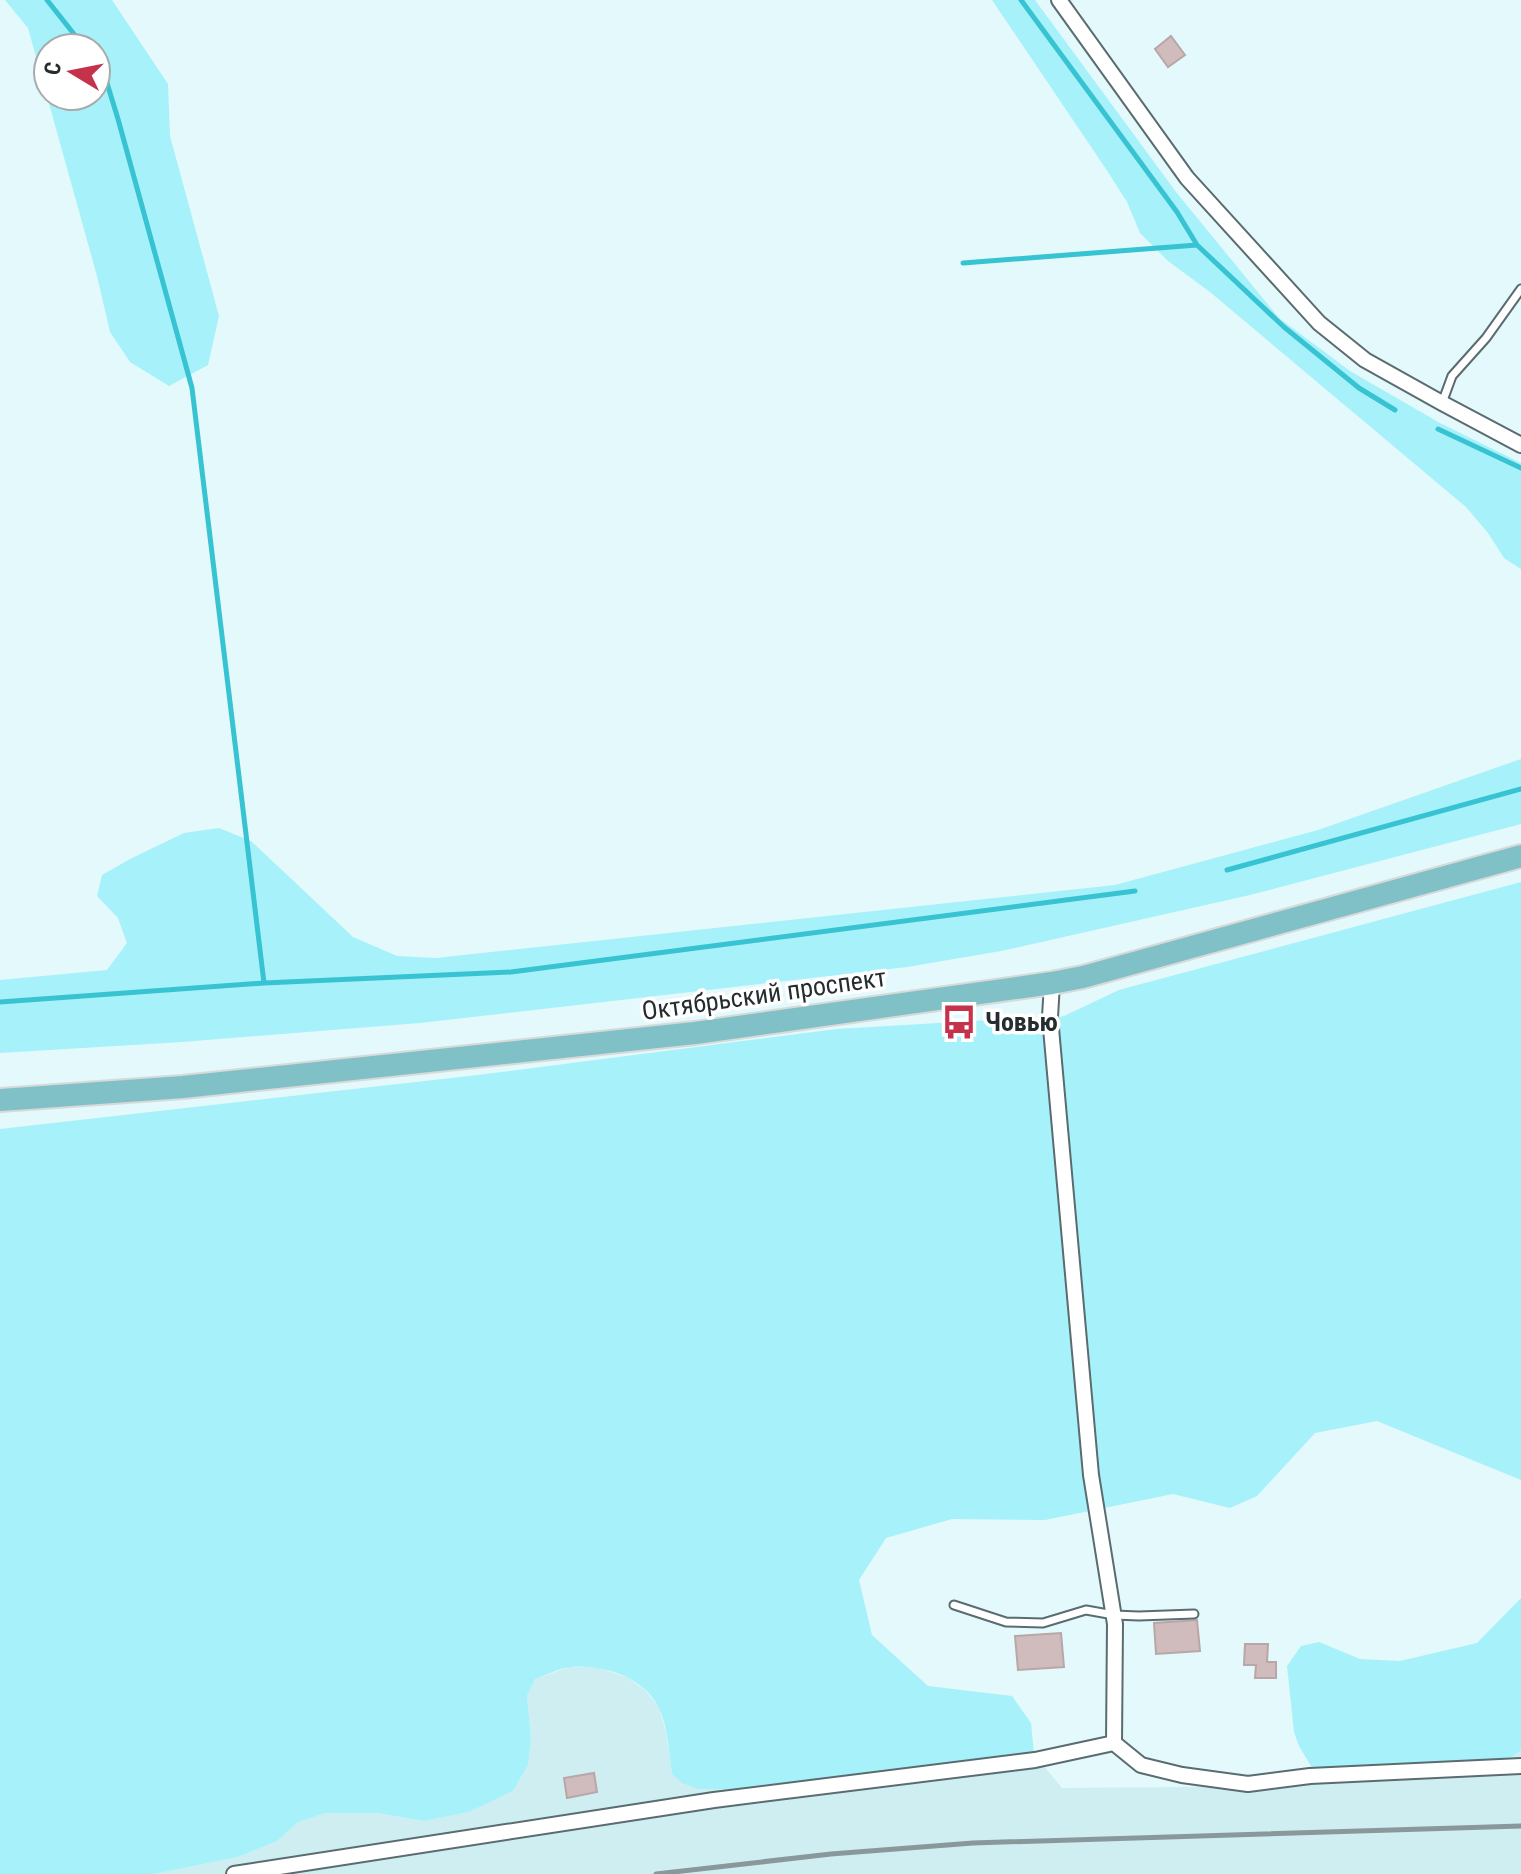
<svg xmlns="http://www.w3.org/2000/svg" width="1521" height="1874" viewBox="0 0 1521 1874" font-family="'Roboto Condensed',sans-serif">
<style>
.built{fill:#cfeef2}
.green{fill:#a7f1fa;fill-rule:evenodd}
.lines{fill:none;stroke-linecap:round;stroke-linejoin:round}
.stream{stroke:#37c3d1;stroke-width:5}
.building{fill:#d0bcbc;stroke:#b9a6a6;stroke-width:2}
.service-casing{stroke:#5a6c6f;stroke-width:11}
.minor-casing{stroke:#5a6c6f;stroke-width:18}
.primary-casing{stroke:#d8d9d9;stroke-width:26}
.service{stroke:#fff;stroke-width:7}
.minor{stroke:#fff;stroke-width:14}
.primary{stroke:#80c0c7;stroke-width:22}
.rail{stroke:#89989a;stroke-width:5}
.labels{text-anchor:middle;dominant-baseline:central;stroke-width:7;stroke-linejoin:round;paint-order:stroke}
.street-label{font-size:26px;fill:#252d2e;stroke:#fff}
.poi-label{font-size:26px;font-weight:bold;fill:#252d2e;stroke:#fff;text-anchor:start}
</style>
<rect width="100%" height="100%" fill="#e3f9fb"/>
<path class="built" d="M569 1667H598L628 1678 645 1690 659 1707 666 1732 672 1774 1034 1754 1062 1788 1295 1786 1318 1778 1502 1765 1521 1750V1874H154L238 1857 277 1841 298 1822 326 1813H377L424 1821 469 1812 513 1791 528 1765 531 1738 527 1696 535 1679Z"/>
<path class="green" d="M5 0H112L168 84 170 136 219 316 208 365 169 386 130 362 110 332 97 276 28 28ZM48 48H96V96H48Z
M992 0H1035L1176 192 1279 318 1350 371 1440 423 1521 463V569L1504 558 1488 533 1466 507 1210 292 1168 261 1140 233 1127 202 1106 169Z
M1521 759V824L1250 895 1001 951 907 967 420 1023 182 1042 0 1053V980L107 970 127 943 118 918 97 896 102 875 132 858 184 833 219 828 251 841 353 937 397 956 436 958 1115 885 1318 830Z
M1521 882V1480L1377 1421 1315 1433 1257 1496 1230 1508 1173 1494 1045 1520 952 1519 886 1538 859 1580 872 1635 928 1686 1012 1696 1031 1723 1034 1754 762 1789H699L682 1783 672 1774C669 1754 668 1725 658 1706 643 1677 602 1664 571 1667 559 1668 546 1675 535 1679L527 1696 531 1738 528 1765 513 1791 469 1812 424 1821 377 1813H326L298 1822 277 1841 238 1857 154 1874H0V1129L478 1075 837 1029 989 1020 1037 1022 1064 1016 1119 990Z
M1521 1598V1750L1502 1765 1318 1778 1299 1746 1294 1732 1287 1666 1301 1646 1319 1642 1360 1659 1400 1661 1477 1643Z"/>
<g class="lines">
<path class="stream" d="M47 0 85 48
M1021 0 1177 212 1197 245 1284 327 1359 388 1395 410
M96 62 103 70 118 119 192 388 264 983
M963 263 1197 245
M1438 429 1521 468
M1227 870 1521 789
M0 1002 264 983 511 972 1135 891"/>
</g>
<path class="building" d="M1171 36 1185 55 1168 67 1155 49Z
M1197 1620 1200 1651 1156 1654 1154 1623Z
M1061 1633 1064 1667 1018 1670 1015 1636Z
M1245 1644H1268L1267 1662H1276V1678H1255L1256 1665H1244Z
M594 1773 597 1792 567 1798 564 1778Z"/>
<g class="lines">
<g class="service-casing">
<path id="service" d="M1442 403 1452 376 1486 338 1521 289
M954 1605 1006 1622 1043 1623 1086 1610 1114 1615 1139 1616 1194 1614"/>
</g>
<g class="minor-casing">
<path id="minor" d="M1059 0 1187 178 1319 323 1365 360 1442 403 1521 445
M1114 1743 1141 1765 1182 1775 1248 1784 1310 1776 1521 1766
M234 1874 714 1800 1035 1760 1114 1743 1115 1624 1091 1475 1050 1017 1052 983"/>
</g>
<g class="primary-casing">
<path id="primary" d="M0 1100 183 1087 695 1033 1052 983 1083 977 1521 856"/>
</g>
<use href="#service" class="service"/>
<use href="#minor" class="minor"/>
<use href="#primary" class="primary"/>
<path class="rail" d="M656 1874 831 1854 973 1843 1521 1826"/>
</g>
<defs>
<g id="bus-bare" transform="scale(2.76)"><path d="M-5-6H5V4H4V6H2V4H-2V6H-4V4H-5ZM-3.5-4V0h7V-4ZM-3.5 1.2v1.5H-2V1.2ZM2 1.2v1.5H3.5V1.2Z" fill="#c4334b" stroke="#fff" stroke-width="2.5" paint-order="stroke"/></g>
</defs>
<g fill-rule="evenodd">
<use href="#bus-bare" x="959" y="1022"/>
</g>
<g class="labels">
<g class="street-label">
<text transform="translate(764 994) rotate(-8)">Октябрьский проспект</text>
</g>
<g class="poi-label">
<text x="985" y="1022">Човью</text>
</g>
</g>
<g transform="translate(72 72) rotate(280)"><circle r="38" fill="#ffffff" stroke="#a8abab" stroke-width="2"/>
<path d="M0-6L14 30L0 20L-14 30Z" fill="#c4334b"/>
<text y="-12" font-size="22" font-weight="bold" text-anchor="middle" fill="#252d2e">С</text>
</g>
</svg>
